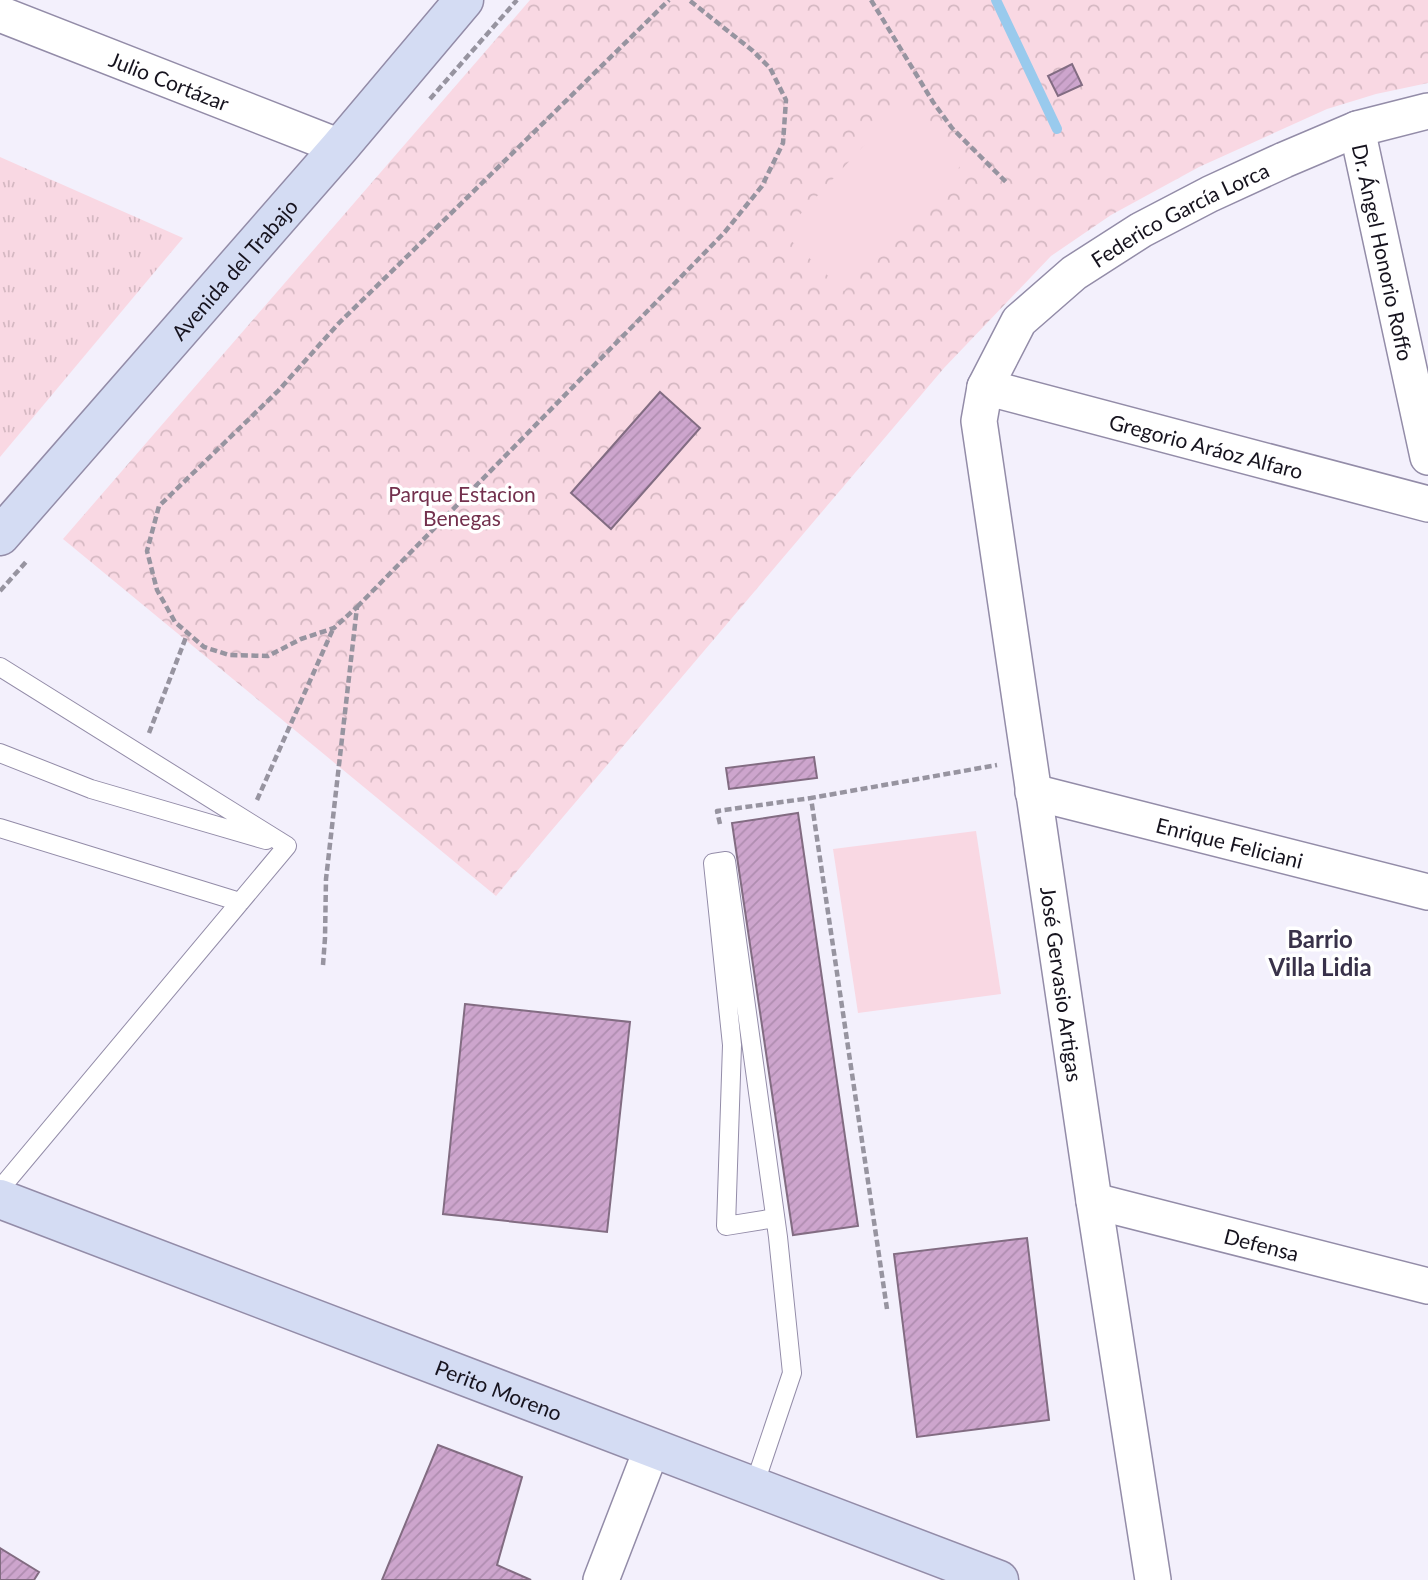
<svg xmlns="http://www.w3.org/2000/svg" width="1428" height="1580" viewBox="0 0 1428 1580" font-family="Lato,sans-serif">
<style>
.grass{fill:url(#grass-tufts)}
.park{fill:url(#park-crowns)}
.garden{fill:#f9d8e3}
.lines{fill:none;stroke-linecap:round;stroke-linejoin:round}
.stream{stroke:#99caed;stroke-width:10}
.building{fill:url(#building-hatch);stroke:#826c82;stroke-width:2}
.service-casing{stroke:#938ca8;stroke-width:20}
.minor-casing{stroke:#938ca8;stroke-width:38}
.secondary-casing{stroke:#938ca8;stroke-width:41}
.path{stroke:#9794a0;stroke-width:4.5;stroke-dasharray:7 3.5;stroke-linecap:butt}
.service{stroke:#fff;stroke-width:18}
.minor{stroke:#fff;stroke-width:35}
.secondary{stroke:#d4dcf3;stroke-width:38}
.labels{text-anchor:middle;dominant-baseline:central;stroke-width:7;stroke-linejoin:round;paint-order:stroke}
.street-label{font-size:21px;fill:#16131e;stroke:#fff}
.park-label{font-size:21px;fill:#73304d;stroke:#fff}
.quarter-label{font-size:24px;font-weight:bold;fill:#39324a;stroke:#fff}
</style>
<defs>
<pattern id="grass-tufts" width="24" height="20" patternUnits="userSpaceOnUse" patternTransform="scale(1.75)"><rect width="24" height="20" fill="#f9d8e3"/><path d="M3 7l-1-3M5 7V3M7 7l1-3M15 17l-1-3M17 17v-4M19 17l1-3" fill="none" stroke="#d5b8c2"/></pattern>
<pattern id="park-crowns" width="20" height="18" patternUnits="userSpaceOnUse" patternTransform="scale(1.75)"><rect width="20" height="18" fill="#f9d8e3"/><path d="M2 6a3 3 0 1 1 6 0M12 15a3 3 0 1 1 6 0" fill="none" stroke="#d5b8c2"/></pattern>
<pattern id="building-hatch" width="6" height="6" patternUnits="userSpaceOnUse" patternTransform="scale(1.75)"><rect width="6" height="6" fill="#cda5cd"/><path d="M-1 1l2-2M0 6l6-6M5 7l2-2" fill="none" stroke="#af8db0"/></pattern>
</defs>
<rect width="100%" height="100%" fill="#f3f0fc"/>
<path class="grass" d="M0 157 183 238 0 457Z"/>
<path class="park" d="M530 0H1428V83L1376 94 1327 109 1199 167 1111 215 1051 256 944 368 496 896 63 539Z"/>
<path class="garden" d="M904 102 966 160 844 291 783 233Z
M976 831 1001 994 858 1013 833 849Z"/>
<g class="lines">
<path class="stream" d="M996 0 1057 129"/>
</g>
<path class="building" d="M1072 64 1082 85 1058 96 1048 76Z
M660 392 700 428 611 529 571 493Z
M814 757 817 778 729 789 726 768Z
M798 813 858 1226 793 1235 732 823Z
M465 1004 630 1022 607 1232 443 1214Z
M1027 1238 1049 1420 917 1437 894 1254Z
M438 1445 522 1477 497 1565 531 1580H382Z
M0 1548 39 1572 34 1580H0Z"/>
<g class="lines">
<g class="service-casing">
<path id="service" d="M0 667 287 846 0 1189
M0 753 91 789 266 840
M0 828 240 902
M754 1486 792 1373 778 1237 726 861 713 863 732 1045 726 1226 775 1218"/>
</g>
<g class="minor-casing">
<g id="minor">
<path id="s1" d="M0 14 340 147"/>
<path id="s2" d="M1357 129 1428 457"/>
<path id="s3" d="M985 387 1428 504"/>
<path id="s4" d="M1033 792 1428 892"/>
<path id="s5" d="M1094 1201 1428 1286"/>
<path d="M601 1580 652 1448"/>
<path id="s6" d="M1153 1580 1094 1201 979 421 985 387 1019 321 1074 273 1141 230 1210 194 1284 160 1357 129 1428 111"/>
</g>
</g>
<g class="secondary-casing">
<g id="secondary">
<path id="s7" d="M0 536 340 147 464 0"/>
<path id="s8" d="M0 1199 999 1580"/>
</g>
</g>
<path class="path" d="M871 0 933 102 952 128 1006 182
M430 99 517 0
M0 591 26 562
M357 607 724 233 762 186 783 143 786 100 770 68 753 51 689 0
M149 733 188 632
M257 800 333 629
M720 824 717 811 811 798
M323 965 325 938 326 879 357 607 334 628 301 639 268 656 229 655 204 647 175 622 157 590 147 551 159 506 278 391 339 323 669 0
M887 1309 811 798 997 765"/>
<use href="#service" class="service"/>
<use href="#minor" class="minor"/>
<use href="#secondary" class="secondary"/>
</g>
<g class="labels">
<g class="street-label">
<text stroke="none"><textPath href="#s1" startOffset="182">Julio Cortázar</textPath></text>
<text stroke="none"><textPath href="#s6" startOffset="1475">Federico García Lorca</textPath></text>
<text stroke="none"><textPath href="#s2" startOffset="126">Dr. Ángel Honorio Roffo</textPath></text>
<text stroke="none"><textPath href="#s7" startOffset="355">Avenida del Trabajo</textPath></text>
<text stroke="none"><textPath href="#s3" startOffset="229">Gregorio Aráoz Alfaro</textPath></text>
<text stroke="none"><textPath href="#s4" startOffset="203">Enrique Feliciani</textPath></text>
<text transform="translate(1062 984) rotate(82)">José Gervasio Artigas</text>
<text stroke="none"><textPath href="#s5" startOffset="173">Defensa</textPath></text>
<text stroke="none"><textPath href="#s8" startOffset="534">Perito Moreno</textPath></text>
</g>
<g class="park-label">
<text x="462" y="493">Parque Estacion<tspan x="462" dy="24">Benegas</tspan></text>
</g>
<g class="quarter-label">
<text x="1320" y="938">Barrio<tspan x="1320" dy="28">Villa Lidia</tspan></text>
</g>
</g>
</svg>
